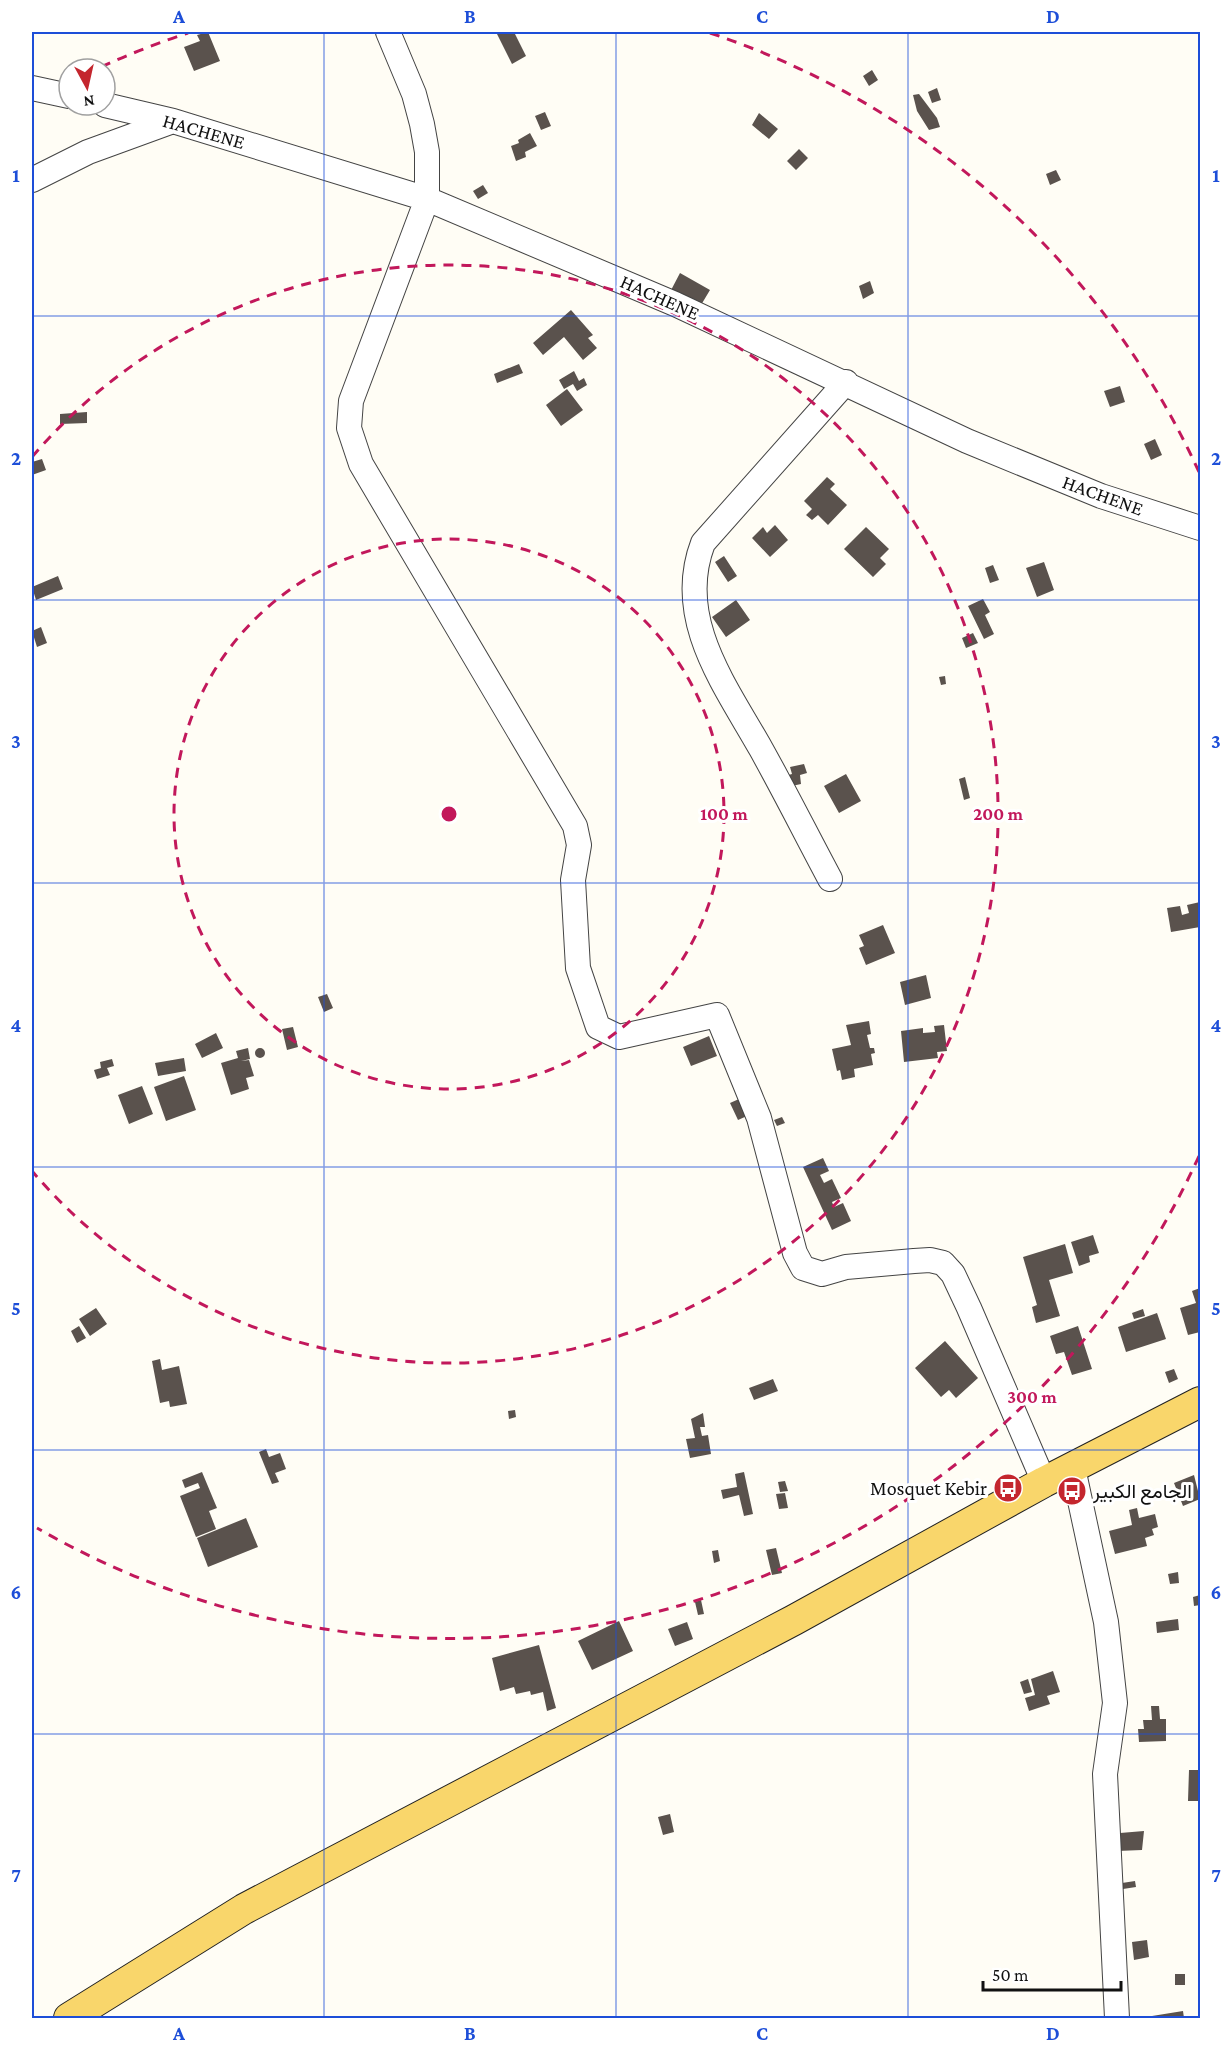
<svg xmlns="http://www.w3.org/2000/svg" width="1232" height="2050" viewBox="0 0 1232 2050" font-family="'Crimson Pro',Vazirmatn,serif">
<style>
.building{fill:#5a524d}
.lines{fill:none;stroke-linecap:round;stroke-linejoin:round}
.minor-casing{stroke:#444;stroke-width:26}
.major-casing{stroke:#222;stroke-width:32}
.minor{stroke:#fff;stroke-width:24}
.major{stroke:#f9d66b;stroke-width:30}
.grid{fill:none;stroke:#1d4ed8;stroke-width:1.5;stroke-opacity:0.55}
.ring{fill:none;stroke:#c2185b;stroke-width:3;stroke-dasharray:10 8}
.labels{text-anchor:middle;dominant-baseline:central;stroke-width:6;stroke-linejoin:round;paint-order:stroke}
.street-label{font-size:20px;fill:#111;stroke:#fff}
.poi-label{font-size:20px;fill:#111;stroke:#fff;text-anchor:end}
.centre{fill:#c2185b;stroke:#fff;stroke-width:3}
.ring-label{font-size:18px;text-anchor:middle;font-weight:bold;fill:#c2185b;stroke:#fff;stroke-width:6;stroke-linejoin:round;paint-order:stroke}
.neatline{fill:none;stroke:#1d4ed8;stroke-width:2}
.grid-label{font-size:20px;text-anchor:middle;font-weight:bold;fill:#1d4ed8}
</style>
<rect width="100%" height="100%" fill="#fffdf5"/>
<path class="building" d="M208 32 220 61 194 71 184 47 200 41 197 35Z
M496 32H514L526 56 512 64Z
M872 70 878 80 869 86 863 76Z
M937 88 941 100 932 103 928 92Z
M919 94 937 118 940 127 929 130 917 111 913 95Z
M545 112 551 126 541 130 535 116Z
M759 113 778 129 769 139 752 125Z
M530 133 537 146 525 152 526 157 516 161 511 146 519 143 518 140Z
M799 149 808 158 796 170 787 161Z
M1056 170 1061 180 1050 185 1046 174Z
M483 185 488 193 478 199 473 191Z
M680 273 710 290 698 310 669 294Z
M870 281 874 293 863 299 859 286Z
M571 310 593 335 588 338 597 348 583 360 564 337 543 355 533 343Z
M519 364 523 373 497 383 494 374Z
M574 371 579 381 584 378 587 385 577 391 573 384 564 389 559 380Z
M1120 386 1125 402 1110 407 1104 391Z
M567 389 583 410 561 426 546 405Z
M87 412V423L60 424V414Z
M1155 439 1162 455 1151 460 1144 444Z
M42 459 46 470 32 475V462Z
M827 477 835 484 830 489 847 505 828 525 818 515 812 520 806 515 812 509 804 501Z
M775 525 788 540 770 557 752 538 763 527 767 533Z
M866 527 889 549 880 558 886 564 873 577 844 549Z
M724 556 737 576 728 582 715 562Z
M1044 562 1054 590 1037 597 1026 568Z
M993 565 999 580 990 583 985 568Z
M58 576 63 589 36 600 32 587Z
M983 599 990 612 985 615 994 634 984 639 968 606Z
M736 600 750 620 726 637 712 617Z
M41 627 47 643 37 647 32 631Z
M973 633 978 643 966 648 962 638Z
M945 676 946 684 941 685 939 677Z
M804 764 807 773 800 775 801 784 787 787 785 776 792 774 790 767Z
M846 774 861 801 839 813 824 786Z
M965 777 970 798 964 800 959 779Z
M1200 902V927L1171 932 1167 908 1180 906 1182 915 1189 913 1187 905Z
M883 925 895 953 866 965 859 948 864 946 859 935Z
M926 975 931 998 905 1005 900 982Z
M327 994 333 1008 324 1012 318 997Z
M869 1021 871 1034 867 1035 870 1048H874L875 1053 871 1054 873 1065 854 1069 855 1077 842 1080 840 1070 837 1071 832 1049 851 1045 846 1025Z
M944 1025 947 1051 937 1052 938 1058 904 1062 901 1031 923 1028V1033L935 1032 934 1026Z
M293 1027 298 1047 287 1050 282 1029Z
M216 1033 223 1048 202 1058 195 1044Z
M709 1036 717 1056 691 1066 683 1047Z
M248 1048 250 1059 241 1061 249 1060 254 1076 246 1078 249 1089 231 1095 221 1063 238 1058 236 1051Z
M255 1053a5 5 0 1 1 10 0a5 5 0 1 1-10 0Z
M184 1058 186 1071 158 1076 155 1063Z
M112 1059 114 1066 107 1068 110 1075 97 1079 94 1070 101 1068 100 1062Z
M184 1076 196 1110 166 1121 154 1087Z
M142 1086 153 1114 129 1124 118 1095Z
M739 1099 747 1116 738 1120 730 1103Z
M782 1117 785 1123 777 1126 774 1120Z
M823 1158 829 1171 820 1175 824 1183 832 1179 841 1198 832 1202 834 1207 843 1203 851 1221 832 1230 803 1167Z
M1093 1235 1099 1253 1089 1256 1090 1262 1079 1266 1071 1242Z
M1065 1244 1073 1273 1049 1280 1060 1316 1036 1323 1032 1307 1037 1305 1023 1257Z
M1200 1288V1332L1188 1335 1180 1308 1196 1303 1192 1291Z
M96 1308 107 1324 90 1336 79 1319Z
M1143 1309 1145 1316 1134 1319 1132 1313Z
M1157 1313 1166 1339 1126 1352 1118 1327Z
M79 1326 86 1338 77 1343 71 1331Z
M1078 1326 1092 1369 1072 1375 1064 1352 1056 1354 1050 1336Z
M945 1341 978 1378 956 1398 949 1390 941 1397 915 1368Z
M160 1359 162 1370 179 1366 187 1404 170 1407 169 1401 160 1403 152 1361Z
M1174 1369 1178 1379 1169 1383 1165 1372Z
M773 1379 778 1391 754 1400 749 1388Z
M515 1410 516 1417 509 1419 508 1411Z
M703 1413 705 1427H700L702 1436 708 1435 711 1454 690 1458 686 1439 695 1438 691 1419Z
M266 1449 269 1457 280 1453 286 1469 275 1473 279 1482 272 1484 259 1452Z
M202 1472 217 1508 209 1511 216 1529 196 1537 180 1496 200 1488 198 1483 185 1488 182 1480Z
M744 1472 753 1514 744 1516 739 1495 723 1499 721 1490 737 1487 735 1474Z
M1194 1475 1200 1499 1183 1506 1174 1483Z
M785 1481 788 1491 780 1492 778 1482Z
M785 1493 788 1508 779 1509 776 1494Z
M1137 1508 1139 1518 1155 1514 1158 1527 1152 1529 1154 1535 1145 1538 1147 1546 1115 1554 1109 1531 1132 1525 1129 1510Z
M246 1518 258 1547 208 1567 197 1538Z
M776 1548 782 1573 772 1575 766 1550Z
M718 1550 720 1561 714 1563 712 1551Z
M1178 1572 1179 1583 1170 1584 1168 1574Z
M1200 1595V1605L1194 1606 1193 1597Z
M701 1600 704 1614 698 1615 695 1602Z
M1178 1619 1179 1630 1157 1633 1156 1622Z
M619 1621 633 1651 592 1670 578 1641Z
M687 1622 693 1639 675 1646 668 1629Z
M539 1645 556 1708 547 1711 543 1692 531 1695 530 1691 516 1694 514 1687 500 1691 492 1658Z
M1053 1671 1060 1692 1047 1696 1050 1704 1029 1711 1025 1698 1035 1695 1031 1679Z
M1028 1679 1032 1692 1024 1694 1020 1682Z
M1151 1706H1159L1160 1719H1166V1741L1139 1742 1138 1729H1144L1143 1720H1152Z
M1189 1770H1200V1801H1188Z
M670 1814 674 1832 663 1835 658 1817Z
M1144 1831 1142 1850 1117 1851 1120 1833Z
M1135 1881 1136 1887 1123 1889 1122 1883Z
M1147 1940 1149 1957 1134 1960 1132 1942Z
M1175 1974H1185V1985H1175Z
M1183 2011 1184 2018H1152V2016Z"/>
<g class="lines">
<g class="minor-casing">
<path id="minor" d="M388 32 414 94 422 124 427 152V199L351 401 349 428 361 464 575 826 579 845 573 880 578 968 598 1027 619 1037 717 1015 759 1118 795 1253 803 1268 822 1274 846 1267 914 1261 930 1260 943 1263 953 1274 969 1308 1044 1482
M32 88 69 96
M105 105 173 121 427 199 675 304 967 441 1101 496 1200 528
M32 180 88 152 173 121
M830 879C807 836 785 792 761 749 725 685 674 619 703 543L846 382
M1073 1468 1106 1622 1115 1703 1105 1774 1117 2018"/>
</g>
<g class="major-casing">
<path id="major" d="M69 2018 244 1909 794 1620 1044 1482 1200 1402"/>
</g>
<use href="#minor" class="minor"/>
<use href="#major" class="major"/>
</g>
<path class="grid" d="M324 32V2018M616 32V2018M908 32V2018M32 316H1200M32 600H1200M32 883H1200M32 1167H1200M32 1450H1200M32 1734H1200"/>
<g class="ring">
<circle cx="449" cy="814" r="275"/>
<path d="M32 457A549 549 0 1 1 32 1171"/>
<path d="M1199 1156A824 824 0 0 1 37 1528M101 67A824 824 0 0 1 188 33M710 33A824 824 0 0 1 1199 472"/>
</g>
<defs>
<g id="bus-disc" transform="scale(1.5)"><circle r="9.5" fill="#c4262e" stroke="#fff"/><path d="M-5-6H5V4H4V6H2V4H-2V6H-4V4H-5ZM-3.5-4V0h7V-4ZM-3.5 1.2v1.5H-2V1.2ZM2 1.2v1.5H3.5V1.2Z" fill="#fff"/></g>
</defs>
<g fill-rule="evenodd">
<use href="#bus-disc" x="1008" y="1488"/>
<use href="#bus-disc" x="1072" y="1491"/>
</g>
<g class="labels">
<g class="street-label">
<text transform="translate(204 131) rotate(16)">HACHENE</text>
<text transform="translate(660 297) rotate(24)">HACHENE</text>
<text transform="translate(1103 495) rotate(20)">HACHENE</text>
</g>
<g class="poi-label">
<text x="987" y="1488">Mosquet Kebir</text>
<text x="1093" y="1491" text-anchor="start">الجامع الكبير</text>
</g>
</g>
<circle cx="449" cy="814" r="9" class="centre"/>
<g class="ring-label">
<text x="724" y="820">100 m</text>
<text x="998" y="820">200 m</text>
<text x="1032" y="1403">300 m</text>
</g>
<rect width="1232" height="2050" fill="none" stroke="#ffffff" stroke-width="66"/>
<g transform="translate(87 87) rotate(172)"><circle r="28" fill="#ffffff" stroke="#a0a0a0" stroke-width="1.5"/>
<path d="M0-4.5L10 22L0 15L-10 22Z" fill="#c4262e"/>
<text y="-9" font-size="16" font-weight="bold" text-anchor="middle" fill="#111111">N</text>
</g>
<path d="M983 1981v9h138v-9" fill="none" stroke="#111111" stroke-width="3"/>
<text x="992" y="1981" font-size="18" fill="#111111" stroke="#ffffff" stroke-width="4.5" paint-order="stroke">50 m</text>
<rect x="33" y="33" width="1166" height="1984" class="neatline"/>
<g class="grid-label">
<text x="179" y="23">A</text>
<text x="470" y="23">B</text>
<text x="762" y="23">C</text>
<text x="1053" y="23">D</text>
<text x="16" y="182">1</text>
<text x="1216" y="182">1</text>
<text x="16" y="465">2</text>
<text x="1216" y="465">2</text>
<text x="16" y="748">3</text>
<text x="1216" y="748">3</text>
<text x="16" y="1032">4</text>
<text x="1216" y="1032">4</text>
<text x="16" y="1315">5</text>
<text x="1216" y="1315">5</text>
<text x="16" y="1599">6</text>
<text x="1216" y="1599">6</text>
<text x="16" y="1882">7</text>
<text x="1216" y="1882">7</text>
<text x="179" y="2040">A</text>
<text x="470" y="2040">B</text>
<text x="762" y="2040">C</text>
<text x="1053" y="2040">D</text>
</g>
</svg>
